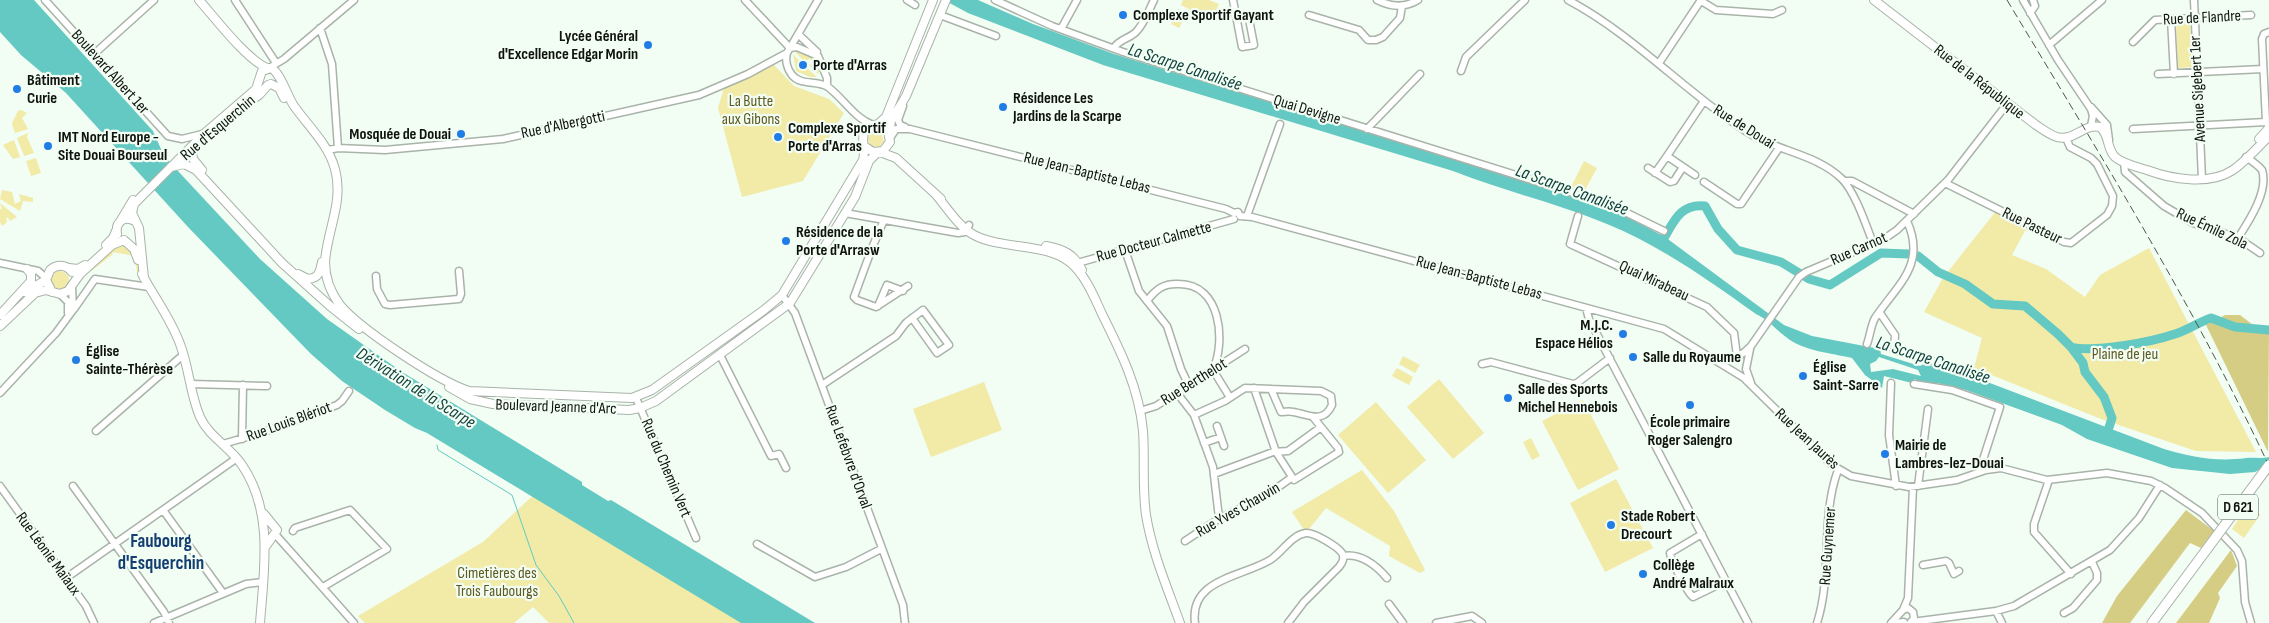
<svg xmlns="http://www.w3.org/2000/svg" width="2269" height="623" viewBox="0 0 2269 623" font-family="'Sofia Sans Condensed',sans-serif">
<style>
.green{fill:#f2eaa7}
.forest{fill:#d6cd84}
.water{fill:#64c9c2;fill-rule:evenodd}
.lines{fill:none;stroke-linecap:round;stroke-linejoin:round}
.stream{stroke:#64c9c2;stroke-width:1}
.river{stroke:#64c9c2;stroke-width:9}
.minor-casing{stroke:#a9b3a9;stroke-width:9}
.major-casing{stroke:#a9b3a9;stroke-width:10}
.highway-casing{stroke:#a9b3a9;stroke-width:11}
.minor{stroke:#fff;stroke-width:6}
.major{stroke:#fff;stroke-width:8}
.highway{stroke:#fff;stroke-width:9}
.rail{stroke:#4e544e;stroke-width:1;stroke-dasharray:8 4;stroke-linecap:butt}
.highway-bridge-casing{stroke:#a9b3a9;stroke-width:11;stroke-linecap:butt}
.highway-bridge{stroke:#fff;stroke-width:9}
.poi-dot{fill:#217de6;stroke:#f2fdf3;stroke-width:2}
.labels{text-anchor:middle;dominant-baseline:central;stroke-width:4.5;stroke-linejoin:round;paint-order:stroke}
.shield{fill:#f2fdf3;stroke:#535953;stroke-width:1}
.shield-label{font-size:15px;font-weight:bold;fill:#0f130f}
.poi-label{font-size:16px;font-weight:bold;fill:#0f130f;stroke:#f2fdf3;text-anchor:start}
.street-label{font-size:16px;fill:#0f130f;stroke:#f2fdf3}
.park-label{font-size:16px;fill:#5e5821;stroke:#f2fdf3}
.water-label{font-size:18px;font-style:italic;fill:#0c3d3a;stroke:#f2fdf3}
.quarter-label{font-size:19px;font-weight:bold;fill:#143e72;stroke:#f2fdf3}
</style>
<rect width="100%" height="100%" fill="#f2fdf3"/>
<path class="green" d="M1183 0H1209L1219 4 1211 20 1181 5Z
M1178 9 1187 13 1179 28 1171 24Z
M2176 22H2190L2192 67 2178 68Z
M799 51 814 56 820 70 818 74 809 65 812 64V60L809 59 805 62 795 52Z
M793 54 803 65 801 68 802 71H805L807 68 817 77H810L796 71Z
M774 65 794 86 829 99 844 113 803 181 742 197 718 108 724 88Z
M21 110 27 113 22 118 28 129 15 133 12 123 18 111Z
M874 131 881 132 884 142 879 147 872 146 868 141 869 134Z
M28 133 27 137 34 153 24 156 17 138Z
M14 140 20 157 13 159 3 145Z
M36 158 41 173 31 176 26 161Z
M1584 161 1597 168 1584 192 1571 187Z
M2 190 12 192 15 204 21 201 19 194 33 198V202L23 201 20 211 0 199Z
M0 203 17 217 10 221 8 218 6 217 7 222 2 226 0 222V209H2Z
M1996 211 2027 227 2012 255 2046 269 2085 297 2100 275 2149 248 2256 452 2196 451 2101 419 1974 368 1982 338 1924 312 1943 278Z
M126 244 136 257 141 278 137 273 135 256 113 252 112 255 91 271 87 269 114 245Z
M51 280a9 9 0 1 1 18 0a9 9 0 1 1-18 0Z
M1403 356 1420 365 1415 373 1399 364Z
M1397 368 1413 377 1409 385 1392 376Z
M1439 379 1484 433 1453 459 1407 407Z
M984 382 1002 430 931 457 913 409Z
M1583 400 1619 469 1578 490 1542 421Z
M1376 402 1426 460 1388 493 1338 435Z
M1531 438 1540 456 1532 460 1523 442Z
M1362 470 1394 511 1425 570 1420 573 1389 556 1390 546 1326 508 1309 529 1304 530 1292 512Z
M555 475 798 623H549L533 607 514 623H365L358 616 483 542Z
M1616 479 1653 548 1605 572 1570 503Z
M2247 506 2260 515 2244 538 2232 529Z"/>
<path class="forest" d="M2225 315H2240L2257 328H2269L2268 452 2206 325Z
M2186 510 2214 531 2201 548 2190 543 2130 623H2102L2117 596Z
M2231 550 2237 566 2218 593 2220 598 2209 623H2176Z"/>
<path class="water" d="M0 0H34L153 131 164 156 260 259 327 319 402 372 582 482V485L608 501 611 500 815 623H741L427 433 415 428 385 410 342 381 311 354 188 227 66 93 21 55 0 32Z
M944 0H978L1033 24 1114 54 1504 174 1620 213 1665 237 1784 325 1812 336 1880 349 1881 354 1920 366 1924 364 1974 377 2164 449C2192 457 2216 462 2246 458 2254 457 2260 459 2269 457V465L2255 472 2230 474 2172 468 2087 439 2062 425 1966 390 1937 383 1918 384V381L1915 379 1912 383 1884 376 1882 388 1865 375 1852 358C1831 353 1803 351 1786 337 1775 329 1769 320 1756 314 1708 280 1661 246 1607 224 1557 203 1503 191 1453 171L1103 65 968 13ZM1879 357 1918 370 1921 376 1893 369 1871 372 1870 364 1876 361Z"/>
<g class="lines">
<path class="stream" d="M437 445 438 450 512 495 536 565 559 596 574 623"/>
<path class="river" d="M1661 243C1673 224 1679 203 1705 206L1718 229 1737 250 1781 262 1809 279 1830 285 1881 253 1909 254 1918 256 1938 272 1965 284 1993 304 2025 306 2058 334 2071 347 2083 363 2085 372 2104 397 2112 418 2106 437
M2071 347C2095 353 2151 342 2175 334 2188 330 2199 322 2211 318L2235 327 2269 330"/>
<g class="minor-casing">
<path id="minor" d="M45 0 168 136 182 139 202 134
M235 0 276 63
M745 0 790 48
M818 0 787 53C785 60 787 69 792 75 801 86 818 80 828 87 844 99 854 118 873 125
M907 0 915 5
M995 0 1052 26 1123 52 1567 191 1623 211 1664 231
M1233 0 1242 47 1254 45 1249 19 1235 12
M1377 0C1391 7 1405 8 1418 0
M1568 0C1634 35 1685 92 1747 132 1776 151 1817 154 1842 179 1855 192 1866 225 1873 243
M2023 0 2058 60 2091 109 2093 116 2091 126
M2194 0 2202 179
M1701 1 1716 10 1773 14 1782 10
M2030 13 2035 6 2033 0
M940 15 996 36
M1309 15 1359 30 1368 40H1376L1383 37 1400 18 1402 6
M2171 19 2174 74
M320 28 332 64 338 148
M1061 29 1077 0
M798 34 817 52
M2133 42 2155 20 2251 15
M2049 45 2102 0
M790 48 797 47 818 56 827 78V86
M1114 48C1119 39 1129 39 1136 32 1144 24 1149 10 1154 0
M94 54 154 0
M1659 63 1701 0
M269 68 284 59 354 0
M1461 71 1466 57 1525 0
M2158 74 2263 69
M903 106 898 120 900 125 905 127
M2091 107 2107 125 2109 140
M2266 122 2262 39 2264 34 2269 32
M1367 129 1420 74
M2133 129 2266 122 2269 126
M890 138 896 129H910L1226 209 1234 213 1238 212 1240 216
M328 150 338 148 385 150 503 139 699 95 748 74 787 53
M2124 162 2125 172 2164 206 2193 223 2238 238 2260 253
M1648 168 1670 182 1674 181 1683 167
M1655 173 1667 156
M1695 175 1667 156 1704 101
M1844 181H1852L1914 214
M1704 182 1737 204H1741L1779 148
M1945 183 2064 242 2071 243 2107 215 2112 206 2113 196 2097 164 2091 158 2070 147 2066 138
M845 213 958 233 965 232 969 225
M1240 216 1252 217 1664 329 1744 378 1832 465 1851 476 1909 487 1957 480 1986 470 2001 468 2047 480 2107 473 2151 481 2165 488 2202 513 2237 550 2242 561 2245 602 2251 623
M1247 216 1280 124
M1578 216 1570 244 1707 307 1734 333 1737 356
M884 220 872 248 854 297 857 300 876 307 908 286
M2238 238C2249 221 2269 191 2262 170 2258 165 2252 161 2246 157
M1125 250 1139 291 1167 326 1181 369 1189 386
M0 263 38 271 46 278
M1075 265 1081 262 1234 219
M376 276 377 289 385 304 390 305 459 299 461 294 459 271
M60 294 68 302V313
M782 295 795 313 903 605 905 623
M1147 301C1156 289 1164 283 1179 284 1221 284 1226 341 1213 370L1229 396
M878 306 887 285 903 291
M1586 308 1589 319 1748 623
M74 309 95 279 149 287
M1880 313 1895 335 1894 350 1977 374
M1867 344C1870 336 1871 325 1875 318 1897 285 1927 265 1907 221
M1750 349 1746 369 1751 383
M720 355 771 456 779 454 786 468
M1717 360C1731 361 1742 356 1751 346L1799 277 1806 272 1884 239 1897 230 1948 180 2007 104
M1482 364 1491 362 1573 384 1577 383 1610 358
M1891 383 1889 435 1896 486
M191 384 267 386
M1914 384 1952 390 2000 407 1979 472
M822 385 896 336 905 324 907 322 923 310 949 345 937 353 912 318
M1254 388 1276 452 1294 480 1339 452 1338 448 1313 417
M0 393 56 333 73 310 72 286
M1177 393 1194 415 1213 467 1219 518
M636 398 696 538
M1140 411 1156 406 1245 349
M1194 415 1225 401 1245 388 1321 391 1331 396 1332 405C1323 425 1308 414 1293 412 1289 411 1285 412 1281 412L1271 389
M1217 426 1224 446
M96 431 183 355
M242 439 243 385
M1204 443 1221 437
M223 444 264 432 337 405 342 401 349 391
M1214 474 1273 452 1288 451 1321 427
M2049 480 2034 524V532L2071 574
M0 486 86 606 94 623
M73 486 164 612 169 623
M1918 486 1928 409
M163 510 223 593
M293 531 295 528 350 510 387 549 323 587
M275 534 354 623
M1702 534 1670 553C1671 561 1687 592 1693 597L1726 581
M1185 541 1217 520 1267 495 1291 478
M757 544 815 577 846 567 881 549
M1343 556C1361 553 1375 564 1387 578
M1923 565 1946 561 1949 563 1954 574 1959 571
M66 578 237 458
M1389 604 1403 623
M1903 610 1908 608 1913 612 1914 618 1910 623
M1996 611 2002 623
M2064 613 2073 608 2097 580V573L2092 562
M1912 622 1996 611 2014 606 2110 550 2139 518 2160 485
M154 623 246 584 263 582
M1195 623C1189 579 1242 577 1270 560 1282 553 1291 535 1306 533 1314 532 1338 547 1342 553 1345 559 1342 563 1339 567L1304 602 1288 623
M1436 623 1472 616 1482 623
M1817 623C1833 573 1820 519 1838 470
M1891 623 1903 610 1908 598 1913 487
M1896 623 1904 622"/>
</g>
<g class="major-casing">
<path id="major" d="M199 0C215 18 246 59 267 68
M1874 0 2036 125C2042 129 2050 135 2057 137 2074 142 2084 123 2100 127 2110 135 2106 148 2115 157 2123 164 2137 167 2147 170 2171 179 2209 186 2233 170 2246 161 2258 147 2269 136
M271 84 279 88 284 98
M235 111 259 95 268 85
M877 125 886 117 933 0
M889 133 891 121 906 96 946 0
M2259 139 2269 128
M192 150 193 159 202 170
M880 152 896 158 941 199
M171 167 184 164 196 170 282 263 330 306 359 329
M937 196C948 209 959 227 974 235 1004 251 1053 241 1076 268 1088 281 1095 299 1102 314 1121 352 1139 388 1143 431 1145 459 1142 487 1146 515 1152 552 1167 587 1180 623
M121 220 133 200
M117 234C115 222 124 215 135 221
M125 241 134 249 138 260
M106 245 113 238 116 231
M1046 246C1063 249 1074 254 1082 270
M69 268 78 269 85 265
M142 274C154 297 171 319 180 344 189 367 190 394 200 417 209 437 230 447 242 465 274 512 264 570 260 623
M298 274 308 279C319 278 320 272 322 262
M144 278 139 228 132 213 134 204 206 132 256 89 262 71 271 68C281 73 287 96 294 106 309 127 328 144 335 169 344 202 327 230 325 262 325 278 331 293 340 305 360 329 438 381 469 391L632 398 652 390 764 310 782 295 863 160C867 149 856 129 873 125 880 124 884 127 888 131L890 142 883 151 873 152 864 146
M25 292 46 280
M52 292 46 280 50 270C57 264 66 264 72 272
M0 315 31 281V274L27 269
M0 326 35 293 46 290 60 294 68 291 80 274 112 245 124 240
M449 387 470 399 493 404 629 410 640 408 656 401 790 303 855 197 869 161 877 153
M264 514 277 530 266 546"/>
</g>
<g class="highway-casing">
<path id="highway" d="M2152 623 2207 549"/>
</g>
<use href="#minor" class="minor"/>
<use href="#major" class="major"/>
<use href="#highway" class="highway"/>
<path class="rail" d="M2007 0C2099 153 2193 304 2269 466"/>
<g class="highway-bridge-casing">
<path id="highway-bridge" d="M2207 549 2269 465"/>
</g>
<use href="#highway-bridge" class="highway-bridge"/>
</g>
<g class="poi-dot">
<circle cx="1123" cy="15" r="5"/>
<circle cx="648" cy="45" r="5"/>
<circle cx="803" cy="65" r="5"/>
<circle cx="17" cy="89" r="5"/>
<circle cx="1003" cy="107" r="5"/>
<circle cx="461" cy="134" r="5"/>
<circle cx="778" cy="137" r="5"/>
<circle cx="48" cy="146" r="5"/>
<circle cx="786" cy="241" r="5"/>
<circle cx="1623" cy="334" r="5"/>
<circle cx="1633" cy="357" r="5"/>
<circle cx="76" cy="360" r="5"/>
<circle cx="1803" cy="376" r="5"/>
<circle cx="1508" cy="398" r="5"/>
<circle cx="1690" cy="405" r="5"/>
<circle cx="1885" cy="454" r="5"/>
<circle cx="1611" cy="525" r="5"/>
<circle cx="1643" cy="574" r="5"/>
</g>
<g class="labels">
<rect class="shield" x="2218" y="494.5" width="40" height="25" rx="4"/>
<g class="shield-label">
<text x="2238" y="507">D 621</text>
</g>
<g class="poi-label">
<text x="1133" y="15">Complexe Sportif Gayant</text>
<text x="638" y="36" text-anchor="end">Lycée Général<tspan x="638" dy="18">d'Excellence Edgar Morin</tspan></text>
<text x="813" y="65">Porte d'Arras</text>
<text x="27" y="80">Bâtiment<tspan x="27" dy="18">Curie</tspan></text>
<text x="1013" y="98">Résidence Les<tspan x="1013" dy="18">Jardins de la Scarpe</tspan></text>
<text x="788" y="128">Complexe Sportif<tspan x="788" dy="18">Porte d'Arras</tspan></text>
<text x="451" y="134" text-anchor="end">Mosquée de Douai</text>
<text x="58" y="137">IMT Nord Europe -<tspan x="58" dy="18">Site Douai Bourseul</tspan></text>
<text x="796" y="232">Résidence de la<tspan x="796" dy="18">Porte d'Arrasw</tspan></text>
<text x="1613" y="325" text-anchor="end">M.J.C.<tspan x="1613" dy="18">Espace Hélios</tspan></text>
<text x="86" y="351">Église<tspan x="86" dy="18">Sainte-Thérèse</tspan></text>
<text x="1643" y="357">Salle du Royaume</text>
<text x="1813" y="367">Église<tspan x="1813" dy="18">Saint-Sarre</tspan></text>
<text x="1518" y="389">Salle des Sports<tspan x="1518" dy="18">Michel Hennebois</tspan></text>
<text x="1690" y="422" text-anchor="middle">École primaire<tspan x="1690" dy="18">Roger Salengro</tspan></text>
<text x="1895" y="445">Mairie de<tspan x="1895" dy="18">Lambres-lez-Douai</tspan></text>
<text x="1621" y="516">Stade Robert<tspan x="1621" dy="18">Drecourt</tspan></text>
<text x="1653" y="565">Collège<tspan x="1653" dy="18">André Malraux</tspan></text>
</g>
<g class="street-label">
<text transform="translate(2202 18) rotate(-3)">Rue de Flandre</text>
<text transform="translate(110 72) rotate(48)">Boulevard Albert 1er</text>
<text transform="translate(1979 82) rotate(38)">Rue de la République</text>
<text transform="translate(2198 89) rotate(-93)">Avenue Sigebert 1er</text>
<text transform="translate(1307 110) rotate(17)">Quai Devigne</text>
<text transform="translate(563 125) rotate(-12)">Rue d'Albergotti</text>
<text transform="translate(1744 127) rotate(32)">Rue de Douai</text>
<text transform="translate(218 128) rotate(-40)">Rue d'Esquerchin</text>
<text transform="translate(1087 173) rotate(14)">Rue Jean-Baptiste Lebas</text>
<text transform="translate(2032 226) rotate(26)">Rue Pasteur</text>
<text transform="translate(2212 229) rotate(25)">Rue Émile Zola</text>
<text transform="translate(1154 242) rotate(-15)">Rue Docteur Calmette</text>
<text transform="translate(1859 249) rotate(-24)">Rue Carnot</text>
<text transform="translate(1479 278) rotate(15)">Rue Jean-Baptiste Lebas</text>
<text transform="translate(1654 281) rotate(25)">Quai Mirabeau</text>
<text transform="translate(1194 382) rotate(-32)">Rue Berthelot</text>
<text transform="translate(556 407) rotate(2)">Boulevard Jeanne d'Arc</text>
<text transform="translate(289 422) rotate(-20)">Rue Louis Blériot</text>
<text transform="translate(1807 439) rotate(43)">Rue Jean Jaurès</text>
<text transform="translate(848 457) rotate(70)">Rue Lefebvre d'Orval</text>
<text transform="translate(666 468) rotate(67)">Rue du Chemin Vert</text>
<text transform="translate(1238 510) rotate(-30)">Rue Yves Chauvin</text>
<text transform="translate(1828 546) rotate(-86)">Rue Guynemer</text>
<text transform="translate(48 554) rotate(54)">Rue Léonie Maïaux</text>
</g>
<g class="park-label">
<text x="751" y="101">La Butte<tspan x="751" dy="18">aux Gibons</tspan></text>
<text x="2125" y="354">Plaine de jeu</text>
<text x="497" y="573">Cimetières des<tspan x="497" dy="18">Trois Faubourgs</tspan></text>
</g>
<g class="water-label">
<text transform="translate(1185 67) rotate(18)">La Scarpe Canalisée</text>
<text transform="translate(1572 190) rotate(20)">La Scarpe Canalisée</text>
<text transform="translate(1933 360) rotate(18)">La Scarpe Canalisée</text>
<text transform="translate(416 388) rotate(32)">Dérivation de la Scarpe</text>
</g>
<g class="quarter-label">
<text x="161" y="541">Faubourg<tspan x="161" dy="22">d'Esquerchin</tspan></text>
</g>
</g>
</svg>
